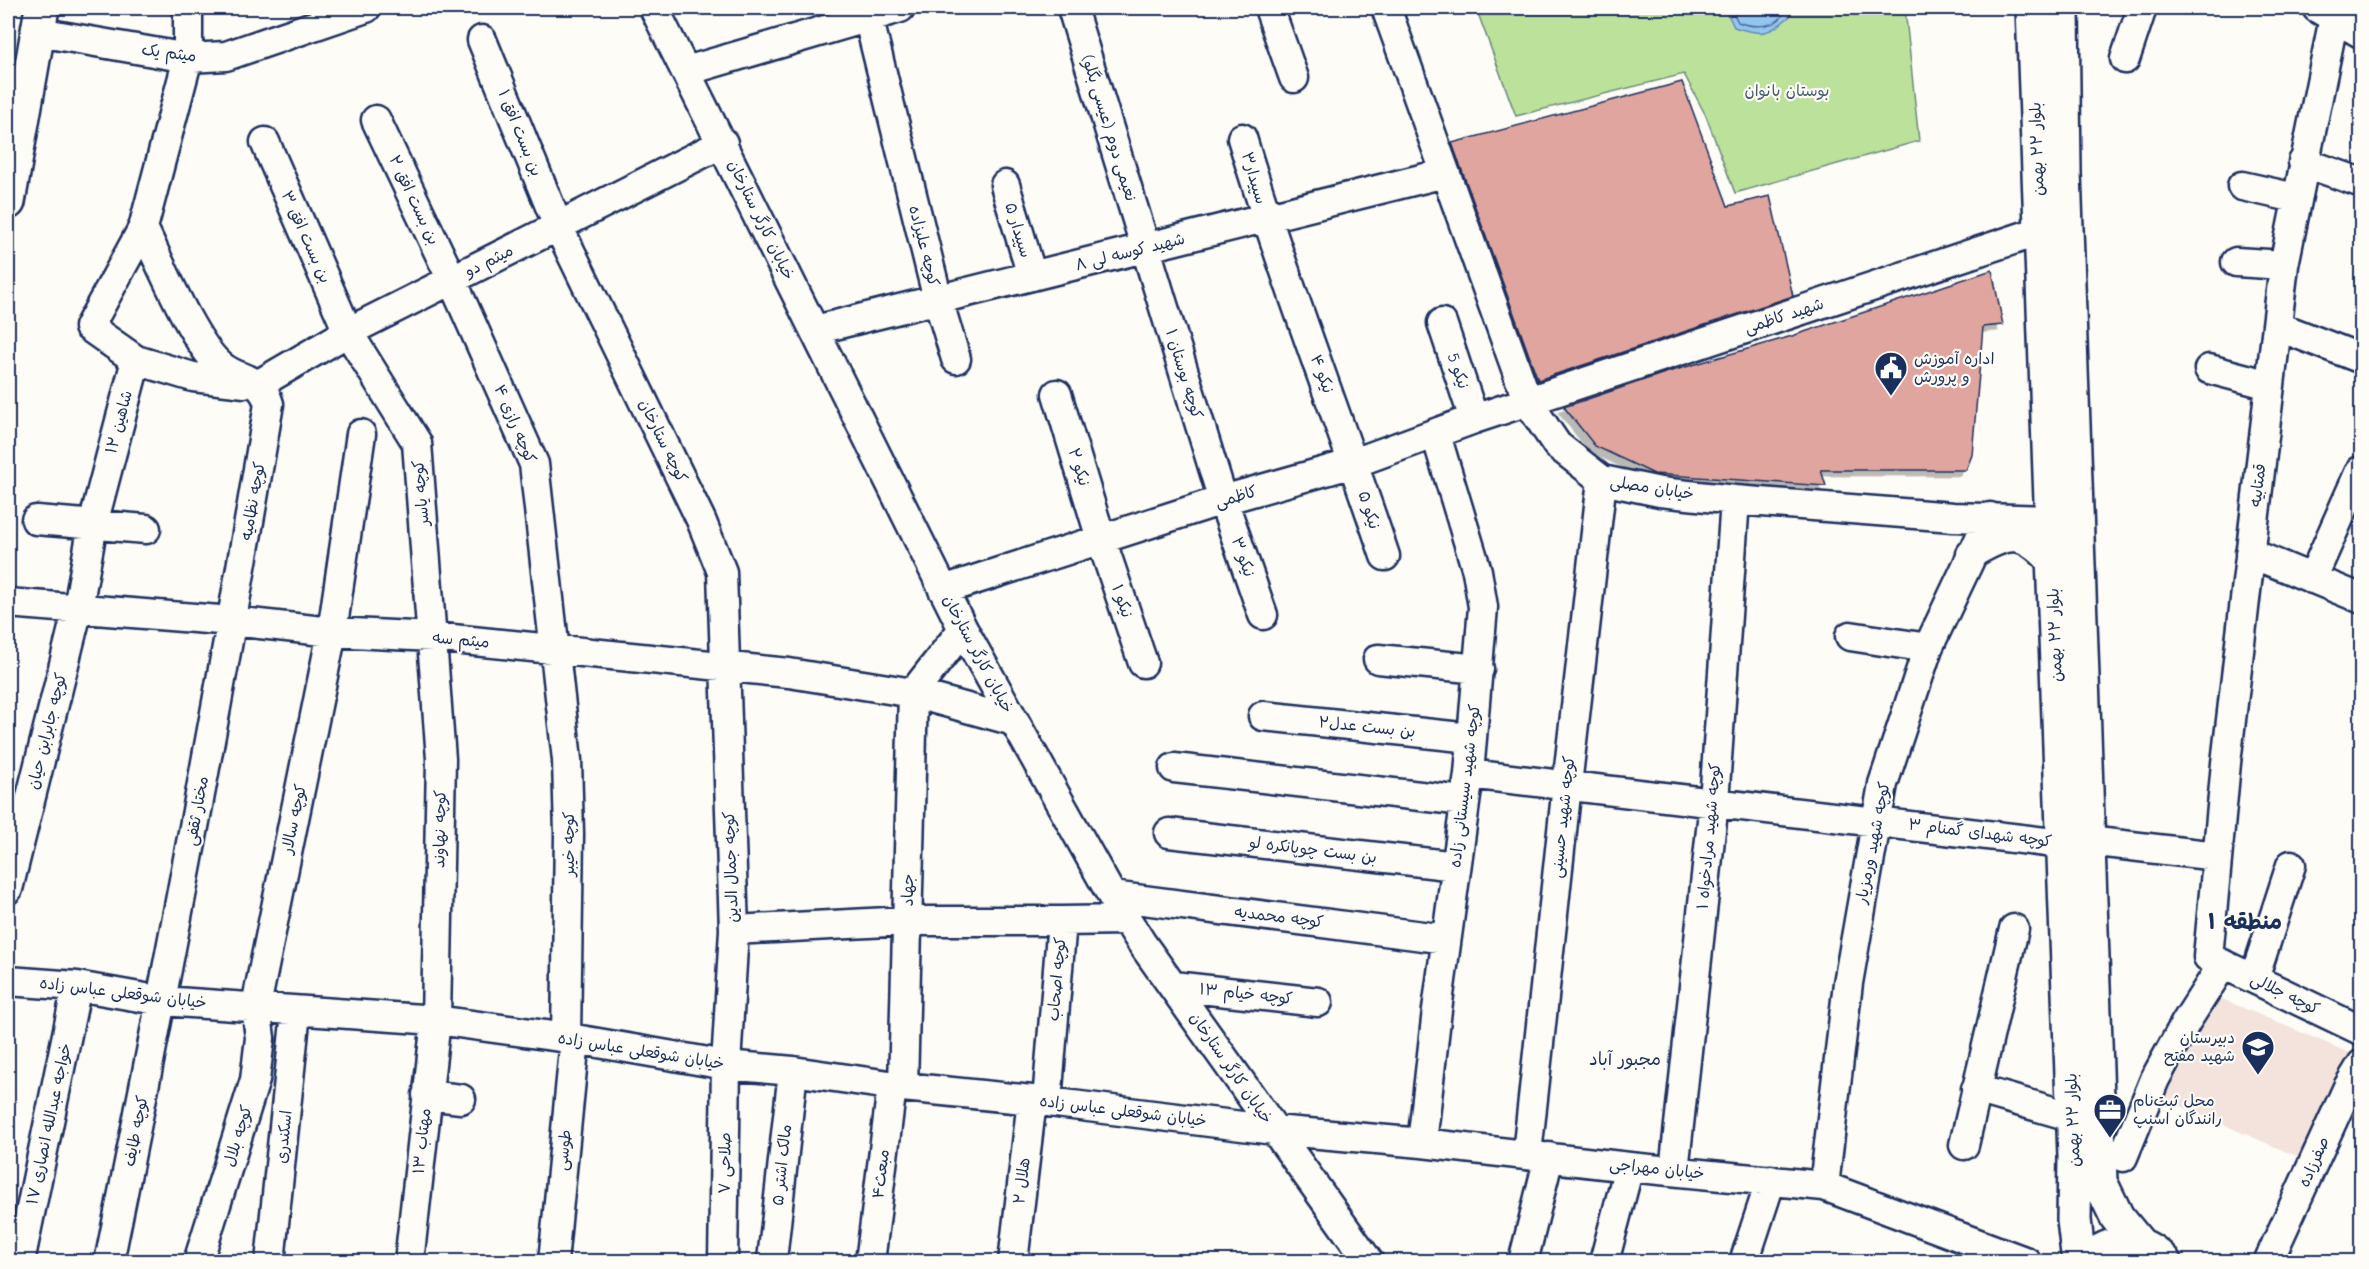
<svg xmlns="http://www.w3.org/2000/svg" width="2369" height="1269" viewBox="0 0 2369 1269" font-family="'Comic Neue','Playpen Sans Arabic',sans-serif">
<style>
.built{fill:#f4e2dc}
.green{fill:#bbe19b;stroke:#6b887c;stroke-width:1.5}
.water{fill:#93c5ef;stroke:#6389b5;stroke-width:1.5}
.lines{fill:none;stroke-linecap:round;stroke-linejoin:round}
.shore{stroke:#4b6b98;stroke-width:1.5}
.building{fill:#e0a59e;stroke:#1b2f5e;stroke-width:1.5;filter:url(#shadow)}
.minor-casing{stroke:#1b2f5e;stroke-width:33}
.major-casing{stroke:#1b2f5e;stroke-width:38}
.highway-casing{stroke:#1b2f5e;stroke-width:38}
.minor{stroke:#fdfcf7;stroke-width:28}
.major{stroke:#fdfcf7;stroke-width:33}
.highway{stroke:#fdfcf7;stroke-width:33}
.labels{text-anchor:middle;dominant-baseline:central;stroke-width:4.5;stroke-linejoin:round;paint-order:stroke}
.street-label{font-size:16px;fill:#1b2f5e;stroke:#fdfcf7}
.park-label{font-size:16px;fill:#435c6d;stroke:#fdfcf7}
.poi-label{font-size:16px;fill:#1b2f5e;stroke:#fdfcf7;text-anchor:start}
.neighbourhood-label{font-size:18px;fill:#1b2f5e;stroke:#fdfcf7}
.district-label{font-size:22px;font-weight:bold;fill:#1b2f5e;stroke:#fdfcf7}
</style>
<defs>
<filter id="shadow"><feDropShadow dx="-5.5" dy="5.5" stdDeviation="0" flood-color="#0004"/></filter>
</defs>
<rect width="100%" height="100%" fill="#fdfcf7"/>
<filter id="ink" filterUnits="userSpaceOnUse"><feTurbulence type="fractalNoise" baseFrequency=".0167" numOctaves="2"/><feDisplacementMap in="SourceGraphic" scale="12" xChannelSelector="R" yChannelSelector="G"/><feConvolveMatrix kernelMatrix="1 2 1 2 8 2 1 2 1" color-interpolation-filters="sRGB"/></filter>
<g filter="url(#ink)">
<path class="built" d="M2215 996 2352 1054 2301 1158 2164 1099Z"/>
<path class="green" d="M1476 8H1905L1919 141 1735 193 1706 116 1684 74 1516 116Z"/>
<path class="water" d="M1725 8H1791L1790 16C1769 35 1762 36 1734 27Z"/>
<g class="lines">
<path class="shore" d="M1731 8 1738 22C1753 28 1782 29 1785 8"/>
</g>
<path class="building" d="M1682 82 1728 206 1770 196 1793 296 1538 380 1452 143Z
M1992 270 2003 325 1983 327 1972 455 1966 470H1821L1826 486 1654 474 1595 446 1564 407 1665 373 1792 336Z"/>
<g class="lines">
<g class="minor-casing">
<path id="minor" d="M654 8 963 629 1112 896 1141 942 1369 1262
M866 8 938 300 956 359
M1072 8 1223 500 1263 615
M1269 8 1294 78
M1386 8 1528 402 1557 445 1602 480 1660 492 1735 500 1953 517 2050 520
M2317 8 2362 34
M2336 8 2284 265 2226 763 2208 957 2362 1031
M38 32 188 58 226 56 366 8
M482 40 558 226 701 520 722 572 734 930 726 1065 723 1262
M2125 59 2142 8
M686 71 900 8
M376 120 452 280 534 464 567 760 569 834 566 1039
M1242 138C1284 279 1338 416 1385 556
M265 142 348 332 417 443 441 759 436 1020 409 1262
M2303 162 2362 183
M1005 185 1032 276
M2242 186 2296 198
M143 228 89 327 136 360 193 377 245 383
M2236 262 2284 265
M1442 323 1474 419
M2277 326 2362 359
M815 330 1445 173
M2209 369 2270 385
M259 384 348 332 723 143
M1057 394 1101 539 1143 663
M36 520 146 529
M2250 553 2362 599
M1971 554C2009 533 2021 528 2052 562
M2312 579 2360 471
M943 590 1223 500 1354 463 1474 419 2040 231
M8 603 232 621 332 632 433 637 789 673 913 693 1014 721
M1850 636 1928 648
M1378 659 1479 669
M913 693 963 629
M1263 716 1471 738
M1174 768 1464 801
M1469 774 2063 844
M1169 833 1456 866
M2088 841 2217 856
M8 889 78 608 93 524 136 360
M1112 896 1446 939
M734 930 907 921H1062
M2254 979 2291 865
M8 981 77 986 162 1001 436 1020 575 1039 726 1065 793 1071 903 1087 1032 1100 1274 1130 1422 1143 1629 1167 1824 1186 2027 1262
M1173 986 1318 1002
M903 1087 913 693
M1976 1089 2073 1117
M427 1095 461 1099
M1047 1101 1062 921 1126 920
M1422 1143 1437 1010 1469 774 1483 607 1477 571 1436 435
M1964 1145 2014 929
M1527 1154 1567 785 1602 480
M2123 1157 2155 1079 2186 1022 2223 964
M1674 1171 1714 802 1735 500
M1824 1186 1848 983 1883 784 1928 648 1990 517
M772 1260 793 1071
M20 1262 77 986
M109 1262C167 977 221 691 269 404 261 375 240 382 221 366 193 343 160 262 143 228L188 58V8
M198 1262 255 1080 260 1038 256 1006 332 632 361 434
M270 1262 296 1012
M553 1262 575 1039
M870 1262 892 1086
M1013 1262 1032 1100
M1523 1262 1549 1157
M1604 1262 1629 1167
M1744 1262 1771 1180
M2268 1262 2348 1087 2362 1064"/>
</g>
<g class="major-casing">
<path id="major" d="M2033 8 2075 1157 2074 1220 2079 1262
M2062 8 2064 172 2100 1182 2117 1217 2140 1245
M2085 1262C2111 1240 2139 1235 2164 1262"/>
</g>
<g class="highway-casing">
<path id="highway" d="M8 202 42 8"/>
</g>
<use href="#minor" class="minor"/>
<use href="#major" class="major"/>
<use href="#highway" class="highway"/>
</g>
</g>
<defs>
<g id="civic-pin" transform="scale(1.725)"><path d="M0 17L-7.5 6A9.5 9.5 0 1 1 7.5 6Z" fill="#1b2f5e" stroke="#fdfcf7"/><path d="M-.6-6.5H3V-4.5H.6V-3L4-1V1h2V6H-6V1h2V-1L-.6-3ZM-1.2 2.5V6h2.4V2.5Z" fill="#fff"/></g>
<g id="school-pin" transform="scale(1.725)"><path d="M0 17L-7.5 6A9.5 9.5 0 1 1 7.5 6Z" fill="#1b2f5e" stroke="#fdfcf7"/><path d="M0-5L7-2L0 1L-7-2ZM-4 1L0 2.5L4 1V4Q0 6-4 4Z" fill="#fff"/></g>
<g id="office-pin" transform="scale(1.725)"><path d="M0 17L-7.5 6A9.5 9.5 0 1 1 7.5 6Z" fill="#1b2f5e" stroke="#fdfcf7"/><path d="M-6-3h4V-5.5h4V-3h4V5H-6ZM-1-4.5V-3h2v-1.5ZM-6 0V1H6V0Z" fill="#fff"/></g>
</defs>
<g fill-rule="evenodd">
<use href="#civic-pin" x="1891" y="368"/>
<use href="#school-pin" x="2258" y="1047"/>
<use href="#office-pin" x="2110" y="1110"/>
</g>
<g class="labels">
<g class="street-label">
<text transform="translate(169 53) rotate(7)">میثم یک</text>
<text transform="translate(1109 128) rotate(73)">نعیمی دوم (عیسی بگلو)</text>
<text transform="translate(520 133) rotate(68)">بن بست افق ۱</text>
<text transform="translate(2037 149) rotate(-92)">بلوار ۲۲ بهمن</text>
<text transform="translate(1254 178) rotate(74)">سپیدار۳</text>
<text transform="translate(414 200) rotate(65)">بن بست افق ۲</text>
<text transform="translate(761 220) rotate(64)">خیابان کارگر ستارخان</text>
<text transform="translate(1018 230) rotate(73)">سپیدار ۵</text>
<text transform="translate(306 237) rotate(66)">بن بست افق ۳</text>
<text transform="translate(924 246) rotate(76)">کوچه علیزاده</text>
<text transform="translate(1130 252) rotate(-14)">شهید کوسه لی ۸</text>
<text transform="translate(489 261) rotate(-27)">میثم دو</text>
<text transform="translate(1784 316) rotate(-18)">شهید کاظمی</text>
<text transform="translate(1458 371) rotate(71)">نیکو 5</text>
<text transform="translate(1184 374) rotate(73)">کوچه بوستان ۱</text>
<text transform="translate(1322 374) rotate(70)">نیکو ۴</text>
<text transform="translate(119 422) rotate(-75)">شاهین ۱۲</text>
<text transform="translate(515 424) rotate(67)">کوچه رازی ۴</text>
<text transform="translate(663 441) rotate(64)">کوچه ستارخان</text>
<text transform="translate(1079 467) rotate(73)">نیکو ۲</text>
<text transform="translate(2258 485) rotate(-83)">قمتابیه</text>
<text transform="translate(1652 488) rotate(9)">خیابان مصلی</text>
<text transform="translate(421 493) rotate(-95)">کوچه یاسر</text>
<text transform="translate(1236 497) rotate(-16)">کاظمی</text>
<text transform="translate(253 501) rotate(-80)">کوچه نظامیه</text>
<text transform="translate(1369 510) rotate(72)">نیکو ۵</text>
<text transform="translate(1243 557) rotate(71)">نیکو ۳</text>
<text transform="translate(1122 601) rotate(71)">نیکو ۱</text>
<text transform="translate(2055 635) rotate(-92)">بلوار ۲۲ بهمن</text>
<text transform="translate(461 640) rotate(5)">میثم سه</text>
<text transform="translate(978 654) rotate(62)">خیابان کارگر ستارخان</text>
<text transform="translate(1367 727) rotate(6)">بن بست عدل۲</text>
<text transform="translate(47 731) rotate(-76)">کوچه جابرابن حیان</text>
<text transform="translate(1465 786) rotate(-83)">کوچه شهید سیستانی زاده</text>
<text transform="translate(197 811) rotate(-80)">مختار ثقفی</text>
<text transform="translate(1563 817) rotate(-84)">کوچه شهید حسینی</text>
<text transform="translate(294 819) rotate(-78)">کوچه سالار</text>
<text transform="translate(440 829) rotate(-89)">کوچه نهاوند</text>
<text transform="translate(1980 833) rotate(7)">۳ کوچه شهدای گمنام</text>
<text transform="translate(1709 836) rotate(-85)">۱ کوچه شهید مرادخواه</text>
<text transform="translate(1873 843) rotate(-79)">کوچه شهید ورمزیار</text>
<text transform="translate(569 844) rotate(-90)">کوچه خیبر</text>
<text transform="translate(1313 850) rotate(7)">بن بست چوپانکره لو</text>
<text transform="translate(731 867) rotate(-92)">کوچه جمال الدین</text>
<text transform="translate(908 890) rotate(-89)">جهاد</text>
<text transform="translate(1279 917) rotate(7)">کوچه محمدیه</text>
<text transform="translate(1057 979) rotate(-85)">کوچه اصحاب</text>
<text transform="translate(123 993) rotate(7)">خیابان شوقعلی عباس زاده</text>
<text transform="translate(1246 994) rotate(6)">کوچه خیام ۱۳</text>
<text transform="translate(2285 994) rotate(26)">کوچه جلالی</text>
<text transform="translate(641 1051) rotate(9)">خیابان شوقعلی عباس زاده</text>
<text transform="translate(1231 1068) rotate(55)">خیابان کارگر ستارخان</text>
<text transform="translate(1123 1111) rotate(7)">خیابان شوقعلی عباس زاده</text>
<text transform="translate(2073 1120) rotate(-92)">بلوار ۲۲ بهمن</text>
<text transform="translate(49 1124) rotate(-78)">خواجه عبدالله انصاری ۱۷</text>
<text transform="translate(136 1131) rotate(-79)">کوچه طایف</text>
<text transform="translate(238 1136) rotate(-73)">کوچه بلال</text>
<text transform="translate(284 1137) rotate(-84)">اسکندری</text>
<text transform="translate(422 1141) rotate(-84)">مهتاب ۱۳</text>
<text transform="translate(564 1150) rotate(-84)">طوسی</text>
<text transform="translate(2314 1162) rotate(-66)">صفرزاده</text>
<text transform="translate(725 1163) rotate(-89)">صلاحی ۷</text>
<text transform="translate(782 1165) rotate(-84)">مالک اشتر ۵</text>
<text transform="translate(1657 1169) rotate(6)">خیابان مهراجی</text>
<text transform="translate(881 1174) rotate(-83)">مبعث۴</text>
<text transform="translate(1022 1181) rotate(-83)">هلال ۲</text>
</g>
<g class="park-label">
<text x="1787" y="91">بوستان بانوان</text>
</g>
<g class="poi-label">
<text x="1914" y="359">اداره آموزش<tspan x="1914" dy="18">و پرورش</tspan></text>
<text x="2235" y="1038" text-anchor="end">دبیرستان<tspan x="2235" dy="18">شهید مفتح</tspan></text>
<text x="2133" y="1101">محل ثبت‌نام<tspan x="2133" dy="18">رانندگان اسنپ</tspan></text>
</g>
<g class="neighbourhood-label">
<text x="1625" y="1059">مجبور آباد</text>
</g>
<g class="district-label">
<text x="2245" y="922">منطقه ۱</text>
</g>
</g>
<rect width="2369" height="1269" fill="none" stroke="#fdfcf7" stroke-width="30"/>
<rect x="15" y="15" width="2339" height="1239" fill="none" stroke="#1b2f5e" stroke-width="2" filter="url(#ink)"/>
</svg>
